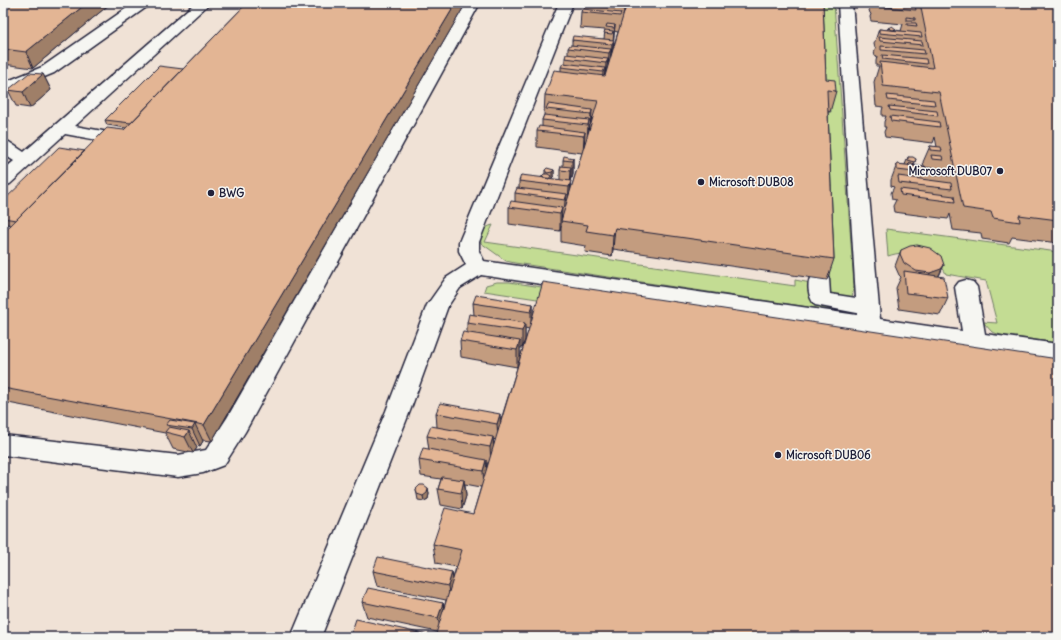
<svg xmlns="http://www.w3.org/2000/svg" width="1061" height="640" viewBox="0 0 1061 640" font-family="Delius,sans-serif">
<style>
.green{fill:#c3dc93;stroke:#727f67}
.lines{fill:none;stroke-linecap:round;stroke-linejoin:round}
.minor-casing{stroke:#22223b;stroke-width:3}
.minor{fill:#f6f6f2;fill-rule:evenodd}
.wall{fill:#c39c7f;stroke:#22223b;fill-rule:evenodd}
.shaded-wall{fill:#9f7f68;stroke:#22223b}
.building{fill:#e3b594;stroke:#22223b}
.poi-dot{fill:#22223b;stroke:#f6f6f2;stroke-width:1.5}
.labels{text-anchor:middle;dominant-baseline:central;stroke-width:3;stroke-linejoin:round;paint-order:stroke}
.poi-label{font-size:11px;font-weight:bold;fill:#22223b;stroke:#f6f6f2;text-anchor:start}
</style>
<rect width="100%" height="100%" fill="#f0e2d6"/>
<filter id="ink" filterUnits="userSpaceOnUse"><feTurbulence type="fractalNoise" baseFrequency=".025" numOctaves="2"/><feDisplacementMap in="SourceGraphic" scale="8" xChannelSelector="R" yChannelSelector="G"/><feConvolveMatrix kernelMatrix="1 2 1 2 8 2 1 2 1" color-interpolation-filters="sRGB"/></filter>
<g filter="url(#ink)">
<path class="green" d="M820 3H834L854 286 852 298 830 294 824 112H831L830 99 823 98Z
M493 225 485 242 795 286V280L811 283 813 304 847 309 848 313 515 263 506 261 481 243C479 234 483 227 493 225Z
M886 229 1058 252V343L1001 335 992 332 983 322 997 323 986 281 946 274C937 253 908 249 888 256Z
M497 282H509L561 290 557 302 484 291 486 285Z"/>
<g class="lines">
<g class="minor-casing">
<path id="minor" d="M134 3H150L148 6 54 73 3 94V83L42 67Z
M195 3H210L75 126 136 137 139 141 136 145 130 146 65 134 10 184 3 186V170L14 161 3 154V141L9 142 24 152Z
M466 3H480L245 432 224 465 203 473 178 477 3 455V435L178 455 206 450 227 418Z
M559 3H573L479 242V251L484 261 857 315V313L815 305C808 297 806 283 812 274L819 272 826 274 829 279 830 294 856 298 838 3H852L880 319 962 331 955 287 959 282 966 280 973 282 977 287 985 334 1058 344V362L481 275 460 288 448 306 410 411 321 637H291L386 411 427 305 446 278 466 265 459 251V242Z"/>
</g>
<use href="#minor" class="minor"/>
</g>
<path class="wall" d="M3 3H111L33 68 3 64Z
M247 3H466L212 441 202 440 203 441 200 446 195 445 197 448 193 453 173 449 165 433 3 402V233L11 225 3 223V201L85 151 124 130 126 128 107 125 105 120 183 69Z
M585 3H823L826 79 836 91 830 112 828 111 834 259 827 280 613 249 612 256 585 252 586 246 561 242V226L560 231 509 224V207L515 202V193L519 188V181L542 178V176L545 174V170H554V176L551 179 560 180V170L563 166V160L573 158V174L572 178H570V192L582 153 537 147V131L542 126V120L544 115 545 95 561 71V67L565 63V58L568 54V48L572 45V40L604 39 605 30 580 28 581 12 584 9ZM614 31 618 32 613 48Z
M869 3H1058V243L1012 237 1009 243 982 239 981 233 953 230 950 214 948 219 894 212 893 206 896 200 892 199 891 193 894 187 891 186V180L897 164 905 165 908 157 916 159 914 165 917 166 926 167 924 166 923 162 930 146 937 147 935 137 933 143 885 137 884 132 886 127H884V122L886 116H882V111L883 107 876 106 874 82 879 66H876V61L877 56H875L874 52 876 48H875L874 44 879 29 887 30 888 28 896 29V30L901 31 903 24 871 21 870 17 871 14 870 13 869 10 870 6H869Z
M43 74 51 90 30 108 16 106 8 90Z
M901 250 944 265 939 276 948 298 940 315 899 309 896 288 901 277 899 275 895 266Z
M473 303 533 304V315L1058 359 437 632 367 617 362 602 443 603 444 609 446 600 377 586 373 571 452 572 453 579 456 567 436 563 433 544 473 514 481 487 465 484 466 496 462 509 441 505 438 489 441 479 421 476 419 460 429 450 427 436 437 427 436 413 500 423 529 329 525 328V340L522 348H520V358L517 367 461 357 460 341 467 333V323L474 315ZM493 439 496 440 494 445ZM486 463H488L486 470Z
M428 488 429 494 428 499 424 501 418 500 416 489Z
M351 634 433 636V637H352Z"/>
<path class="shaded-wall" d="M87 3H111L33 68 26 52Z
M456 3H466L212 441 204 425Z
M625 3V13L623 16Z
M615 25 612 56 611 60 612 44 613 41Z
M611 49 610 65 608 69 609 53Z
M608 59 606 74 605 78 606 63Z
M605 68 604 84 602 88 603 72Z
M43 74 51 90 30 108 23 92Z
M592 110 591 126 590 131 591 114Z
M589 120 588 137 587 142 588 125Z
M585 132 584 148 583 153 584 136Z
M573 158V174L572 178V161Z
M571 167 570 198 568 204 570 171Z
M554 170V176L552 178V172Z
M567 194 566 211 564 217 565 200Z
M562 208 561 226 560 231V214Z
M615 228 613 249 612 256 613 235Z
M944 265 938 277 925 285 930 273Z
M533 304V321L531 329V312Z
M525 323V340L522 348V331Z
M520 341V358L517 367V350Z
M500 414 501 430 498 440 497 424Z
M195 424 203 441 200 446 192 429Z
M189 431 197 448 193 453 185 437Z
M493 437 494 453 491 464 490 447Z
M486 460 487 476 484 487 483 471Z
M464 480 466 496 462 509 461 493Z
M428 488 429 494 428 499 424 501 423 496Z
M452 572 454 587 450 601 448 586Z
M443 603 445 618 441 632 438 618Z"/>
<path class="building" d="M3 3H87L26 52 3 49Z
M247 3H456L204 425 3 388V233L107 128 124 130Z
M585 3H598L624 6 623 9 585 5Z
M627 3H823L826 79 835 80 836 91 827 90 834 259 615 228 613 235 586 231 588 225 561 221 598 101 545 95 554 70 605 76Z
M875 3H882L915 6 916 10 875 6Z
M920 3H1058V220L1019 215 1020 222 993 218 991 212 963 208 939 92 883 86 880 62 933 68Z
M582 9 621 13 620 16 581 12Z
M906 17 915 18V20H906Z
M907 23H916L917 26 907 25Z
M607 24 615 25 614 28 606 27Z
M892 26 896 29 893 30 888 28Z
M879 29 921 33 922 37 879 33Z
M605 30 613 31 612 34 604 33Z
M573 36 614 40 612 44 572 40Z
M879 37 922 41 923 45 880 41Z
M570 45 611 49 609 53 568 48Z
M881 46 924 50 925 54 881 50Z
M566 54 608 59 606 63 565 58Z
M882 55 926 59 927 64 883 59Z
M563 63 605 68 603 72 561 67Z
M159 66 183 69 131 123 105 120Z
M29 73 43 74 23 92 8 90Z
M887 95 934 100 935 105 888 100Z
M548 104 592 110 591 114 546 109Z
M889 106 937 111 938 116 890 110Z
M544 115 589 120 588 125 542 120Z
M890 116 939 122 940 127 891 121Z
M539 126 585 132 584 136 537 131Z
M930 146 941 147 942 151 930 150Z
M59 147 85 151 16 220 3 218V201Z
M931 155 942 156 943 160 932 159Z
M564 156 573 158 572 161 563 160Z
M908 157H913L916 159 915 162 908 160Z
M910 163 917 166 908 165Z
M897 164 949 170 950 176 897 170Z
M561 166 571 167 570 171 560 170Z
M547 168 554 170 552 172 547 173 545 170Z
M544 174H548L551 176 549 179 543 178 542 176Z
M521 175 571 181 569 187 519 181Z
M898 176 951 183 952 189 899 183Z
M517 188 567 194 565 200 515 193Z
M900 189 954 196 955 202 901 195Z
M511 201 562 208 560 214 509 207Z
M917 245 930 248 941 256 944 265 941 269 930 273 916 271 904 263 900 254 901 250 910 246Z
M904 271 944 277 948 298 906 293Z
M543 282 1058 359V637H435L462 550 433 544 445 508 473 514Z
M476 295 533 304 531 312 473 303Z
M469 314 525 323 522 331 467 323Z
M463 332 520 341 517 350 460 341Z
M440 403 500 414 497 424 436 413Z
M170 420 195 424 192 429 166 425Z
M431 426 493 437 490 447 427 436Z
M169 427 189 431 185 437 165 432Z
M423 448 486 460 483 471 419 460Z
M442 477 464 480 461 493 438 489Z
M420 485H424L428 488 427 493 423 496 417 494 416 489Z
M378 557 452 572 448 586 373 571Z
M368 588 443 603 438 618 362 602Z
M356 619 433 636 432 637H364L351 634Z"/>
</g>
<g class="poi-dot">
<circle cx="1000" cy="171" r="4"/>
<circle cx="701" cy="182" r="4"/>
<circle cx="211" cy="193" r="4"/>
<circle cx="778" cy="455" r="4"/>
</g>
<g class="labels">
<g class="poi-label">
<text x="992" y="171" text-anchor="end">Microsoft DUB07</text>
<text x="709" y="182">Microsoft DUB08</text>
<text x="219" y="193">BWG</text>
<text x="786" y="455">Microsoft DUB06</text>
</g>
</g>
<rect width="1061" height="640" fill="none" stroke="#f6f6f2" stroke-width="16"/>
<rect x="8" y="8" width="1045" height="624" fill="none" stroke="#22223b" stroke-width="1.5" filter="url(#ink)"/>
</svg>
